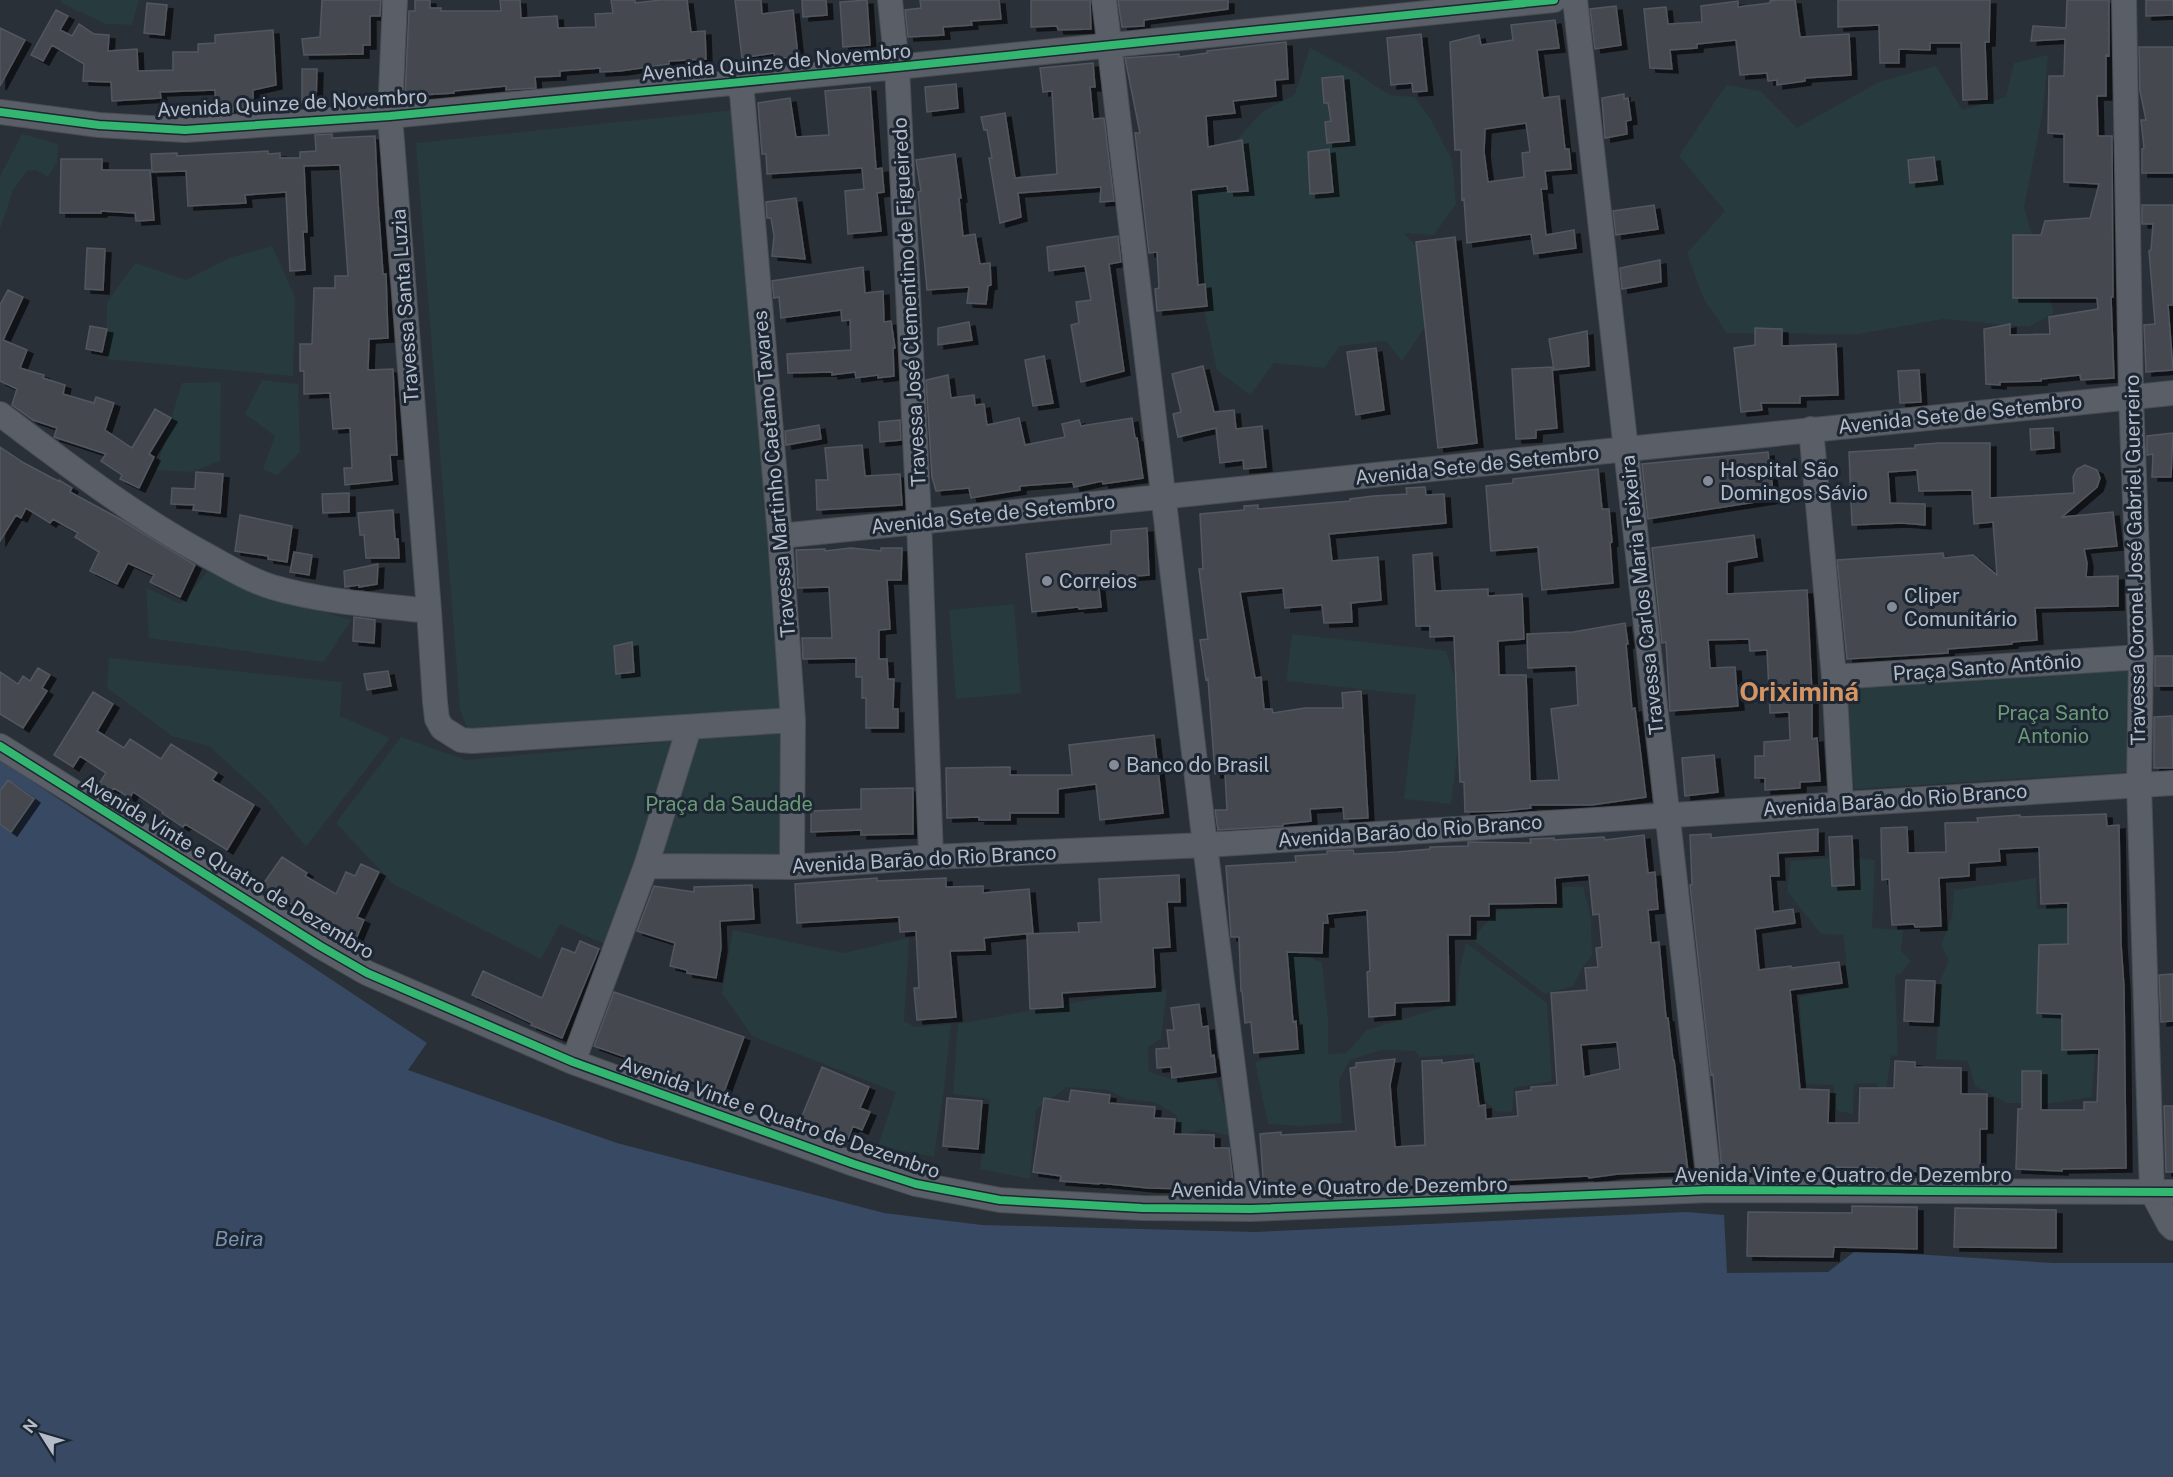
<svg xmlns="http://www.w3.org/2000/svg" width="2173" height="1477" viewBox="0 0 2173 1477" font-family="'Public Sans',sans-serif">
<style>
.green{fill:#273a3e}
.water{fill:#384963}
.building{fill:#444950;stroke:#52575f;stroke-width:1.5;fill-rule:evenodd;filter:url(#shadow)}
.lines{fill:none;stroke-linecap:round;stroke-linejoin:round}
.minor-casing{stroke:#484c53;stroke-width:26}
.minor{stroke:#5a5e66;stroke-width:24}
.cycleway-casing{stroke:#1d2633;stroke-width:11}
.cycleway{stroke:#33b770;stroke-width:8}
.poi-dot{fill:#848b96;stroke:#1d2633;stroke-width:2}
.labels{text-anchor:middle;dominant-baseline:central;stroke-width:6;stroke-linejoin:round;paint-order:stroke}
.street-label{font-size:20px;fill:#b4bcc9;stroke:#1d2633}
.poi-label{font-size:20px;fill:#b4bcc9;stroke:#1d2633;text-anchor:start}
.park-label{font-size:20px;fill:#6b9a76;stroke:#1d2633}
.water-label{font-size:21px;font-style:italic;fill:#7c92b1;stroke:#1d2633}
.district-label{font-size:26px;font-weight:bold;fill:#d59563;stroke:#1d2633}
</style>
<defs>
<filter id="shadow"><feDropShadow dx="6" dy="4" stdDeviation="0" flood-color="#0009"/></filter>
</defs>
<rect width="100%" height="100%" fill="#2a3038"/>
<path class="green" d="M60 0H139L132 25 106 24 63 4Z
M1310 48 1357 73 1389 95 1415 97 1430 118 1452 160 1456 204 1434 235 1404 233 1453 286 1402 361 1386 341 1340 346 1324 368 1274 363 1250 395 1217 370 1198 282 1190 192 1262 112 1295 94Z
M2048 55 2043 110 2024 207 2054 313 2029 327 1943 319 1859 334 1727 333 1703 297 1687 253 1725 211 1679 156 1726 85 1760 91 1797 128 1879 82 1936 66 1962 110 2006 97 2014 63Z
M735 110 786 708 483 736 468 730 460 710 416 143Z
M22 134 58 144 57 162 48 177 36 170 27 171 13 190 0 229V176Z
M272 246 295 297 293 376 106 359 107 302 135 263 186 280 229 258Z
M262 380 298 384 300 452 277 475 263 469 275 436 245 414Z
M221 382 220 461 191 472 156 470 182 383Z
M208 571 252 590 351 620 324 662 149 638 146 588 181 604Z
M1014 604 1021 693 956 699 949 610Z
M1292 634 1446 651 1463 704 1451 804 1404 799 1416 695 1286 681Z
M109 658 342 682 340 716 390 738 306 847 265 797 209 746 172 736 107 688Z
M2129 666V772L1854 789 1847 686Z
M788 725 786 863 651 862 692 732Z
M401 737 466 760 674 741 607 945 560 924 541 959 393 884 336 823Z
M1830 858 1832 886 1854 885 1853 858 1875 860 1872 928 1903 930 1901 951 1911 961 1901 973 1895 975 1898 1055 1891 1056 1886 1090 1882 1091 1875 1083 1854 1084 1853 1114 1837 1111 1833 1085 1806 1084 1799 997 1846 986V957L1843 935 1821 934 1787 891 1791 861Z
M2036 878 2037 909 2068 906 2121 926 2122 944 2039 945 2037 1013 2062 1014V1050L2095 1053 2092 1097 2039 1105 2041 1071H2022L2033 1103H2007L1975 1086 1968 1061 1936 1059 1940 981 1949 960 1941 945 1952 917 1954 890Z
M1563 887H1583L1591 919 1592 955 1583 967 1573 986 1545 994 1472 939 1498 910 1559 907Z
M733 930 843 953 909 938 904 1021 915 1027 951 1024 944 1090 934 1157 878 1146 896 1092 752 1036 722 993Z
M1466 943 1547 1003 1552 1081 1514 1088 1512 1112 1496 1111 1483 1099 1474 1054 1420 1057 1415 1051 1381 1050 1350 1060 1339 1080 1342 1123 1304 1126 1268 1124 1255 1062 1304 1048 1285 944 1322 963 1328 1018V1054L1346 1053 1367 1030 1457 1003 1460 968Z
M1167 989 1161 1039 1148 1047 1149 1072 1180 1082 1216 1079 1234 1137 1202 1129 1183 1136 1176 1115 1155 1102 1126 1099 1108 1090 1067 1087 1036 1109 1030 1179 980 1169 990 1099 953 1094 958 1024 1105 997Z"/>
<path class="water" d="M0 760 427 1043 408 1070 617 1143 884 1213 982 1225 1255 1232 1686 1212 1724 1215 1727 1273 1828 1272 1854 1252 1898 1253 2053 1263H2173V1477H0Z"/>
<path class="building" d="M322 0H381L380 16H370V45H363V54L304 55 302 39 320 37Z
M415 0H430V8H441V11H501L500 0H520L521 18 557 16 558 28 596 27 595 14 613 13 611 0H635V3L661 0H687L691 32 705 31 706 59 669 61V64L620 71 600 72V68L560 71V76L535 77 536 88 506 90V86L454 91V93L405 96 409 11H415Z
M735 0H761L762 14 793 10 798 56 775 59 774 53 742 58Z
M802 0H826L827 15 803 17Z
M867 0 870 45 843 47 840 2Z
M920 0H999L1001 19 971 21 972 25 943 27 944 35 908 37 905 10 921 8Z
M1031 0H1090L1091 29 1058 30 1057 26 1031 27Z
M1118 0H1228V9L1144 20V26L1122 27Z
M1779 0H1795L1800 37 1849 34 1851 75 1805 78V81L1777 85V80L1768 81 1767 73 1740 75 1736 40 1697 44V48L1670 50 1672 69 1650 68 1644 9 1666 7 1668 24 1702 22 1701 6 1738 1V7L1770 3V1Z
M1838 0H1990L1989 42H1985L1987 99 1963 100 1961 43H1930V50L1899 49V63H1880L1879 25 1838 27Z
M2067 0H2109V56L2106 55V96H2097L2098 136H2112L2113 297H2111L2114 378 2081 380 2080 375 2041 379V381L2000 382V385L1986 384 1984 329 2010 324V335L2050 334 2049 317 2098 309 2097 298H2013V235H2041L2045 221 2090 218 2099 184 2064 182V134L2048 133 2049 76H2064L2065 39 2031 41 2033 26 2066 28Z
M2146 0H2173V15L2146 16Z
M147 3 167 5 164 35 144 33Z
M1616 6 1621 45 1595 49 1590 9Z
M56 10 68 16 60 30 72 36 79 24 94 34 109 35 108 51 137 49 138 71 173 70V52H198V44L215 43V35L273 30 276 85 253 90V108H233V112L216 114 215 90 160 92 161 98 112 101 111 82 83 81 84 64 52 45 43 61 31 55Z
M1555 20 1559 48 1537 50 1543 98 1559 96 1565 149H1569L1571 169 1545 171 1547 189H1541L1546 235 1574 230 1576 248 1534 254 1531 234 1467 243 1464 199 1462 200 1461 150H1455L1450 42 1479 35 1481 45 1513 40 1511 25ZM1526 123 1530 152 1522 153 1524 177 1488 182 1484 152 1485 129Z
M0 28 25 40 0 86Z
M1421 34 1427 91 1413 92 1412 83 1391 85 1387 38Z
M1286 42 1288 79 1275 80 1276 96 1233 101 1235 113 1206 116 1208 147 1242 140 1248 191 1228 192 1227 186 1191 190 1198 285 1205 284 1207 306 1157 311 1155 289 1159 288 1157 252 1149 253 1135 133H1140L1125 58 1179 54V57L1207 53V51Z
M2139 47H2173V173H2142V149L2144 148 2141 120H2146L2140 91Z
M1093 63 1095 87H1090L1093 119 1104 118 1114 201 1100 202 1101 187 1018 193 1021 217 1000 223 989 158H992L987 130H984L981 117 1005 113 1015 178 1057 174 1052 91 1043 92 1040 68Z
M302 69H317L316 103H302Z
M1343 76 1349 141 1327 143 1325 122 1331 121 1328 103H1324L1322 78Z
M956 84 958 108 927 112 925 87Z
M870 87 876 169 882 168 884 192 877 193 881 231 848 234 845 191 864 189 862 168 767 174 766 154H762L758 103 790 98 796 137 829 135 825 91Z
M1624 94V99L1628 98 1631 120 1626 121 1627 134 1605 138 1602 98Z
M332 134V138L375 136 378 202 383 274H386L388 338 369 339 368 370 393 369 397 455H390L392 480 345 485 344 468H352L350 428 333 429 330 393 304 394V371H300V344H312L314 288H335V276H348L340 165 304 166 307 232H303L305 270 290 271 286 192 245 195 246 203 188 206 186 171 152 172 151 154 177 153V156L268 151V154L280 153V158H300V152L316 151 315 135Z
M1329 149 1333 192 1310 194 1308 152Z
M955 154 961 198H959L963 236 975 234 980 264 990 263 991 285 988 286 986 304 967 303 969 287 927 290 918 192 921 191 916 160Z
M1934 157 1937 180 1910 183 1908 160Z
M61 159H102V170H150L154 220 136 221 135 213 101 211V213H60Z
M796 198 805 259 772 256 774 236 771 218H767L766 202Z
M1654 205 1658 229 1616 235 1613 211Z
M2142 205H2173V305H2168L2173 370 2146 372 2144 325 2155 324 2149 251 2151 250 2153 224H2142Z
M1118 236 1121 262 1109 264 1124 371 1081 382 1071 325 1079 323 1076 302 1091 300 1085 266 1049 271 1047 247Z
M1455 237 1477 443 1438 448 1416 242Z
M87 248 105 249 103 290 85 289Z
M1660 260 1661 282 1622 289 1620 268Z
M863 267 865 293 883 291 884 322 891 321 895 348H893L894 376 878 378V375L856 378 855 372 832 375V372L788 373 787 354 851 350 850 320 842 321 841 310 781 318 779 297 774 298 772 281Z
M8 290 23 297 3 340 27 350 20 368 44 375 43 378 65 385 63 394 94 403 96 397 114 403 105 430 132 448 155 409 171 418 149 454 154 457 139 488 120 479 122 475 101 461 106 454 54 437 57 428 33 420 12 405 17 389 0 381V305Z
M969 322 972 340 938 345V328Z
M90 326 107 329 102 352 86 349Z
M1755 328 1782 329V346L1836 344 1838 395 1800 396V403H1761L1762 410 1741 412 1734 348 1755 345Z
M1587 331 1589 366 1554 370 1549 339Z
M1376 348 1384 410 1356 415 1347 352Z
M1044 356 1053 403 1033 406 1025 360Z
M1203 366 1214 412 1234 410 1236 429 1262 426 1266 467 1244 469 1243 460 1220 463 1216 428 1178 437 1173 414 1181 412 1172 374Z
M1552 367 1557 428 1536 430V438L1516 439 1512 369Z
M1919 370 1921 402 1900 403 1898 371Z
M948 375 951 398 974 395 975 405 984 404 987 425 1019 418 1025 445 1065 437 1062 424 1079 420 1081 426 1132 418 1135 438H1137L1143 478 1103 484 1102 481 1074 487 1073 482 1020 486V490L971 498 969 488 936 491 932 477 926 380Z
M900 420 901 440 880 442 879 422Z
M819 425 821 439 786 445 785 431Z
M2053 428 2054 448 2031 450 2030 429Z
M2173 433 2171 477H2152L2153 454 2147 455V436Z
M1939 443H1990V498L2074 493 2073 477 2077 469 2085 465 2097 470 2100 478 2097 487 2062 517 2113 512 2117 546 2084 549 2087 563 2086 577 2118 576V606L2035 608 2037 640 2012 642V644L1948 649V653L1847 659 1837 560 1943 553 1944 558 1973 555 1997 575 1993 522 1974 524 1972 490 1919 491 1917 470 1888 472 1890 503 1925 504V525L1902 523 1852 525 1849 452 1915 448V445Z
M862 445 865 476 900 474 902 505 817 510 816 480H828L825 448Z
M0 447 24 463 58 481 59 480 72 488 70 492 120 519 195 565 180 597 150 582 154 575 128 563 117 584 90 571 99 552 75 537 78 533 53 519 50 523 26 508 21 518 16 515 0 541Z
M1768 452 1774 499 1648 519 1642 464Z
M1598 469 1602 509H1609L1612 542 1610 543 1613 583 1542 590 1538 547 1491 551 1486 486 1513 483V479Z
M196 472 223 474 220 513 193 510 194 505 171 504 172 488 195 489Z
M1425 487 1426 495 1444 494 1446 523 1329 534 1332 561 1378 557 1381 600 1351 603 1352 622 1324 623 1322 605 1285 608 1283 588 1240 592 1255 678 1261 677 1264 709H1272L1273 713 1305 708H1343L1342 693 1361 691 1368 818 1344 819 1343 807 1310 809 1311 821 1283 824V826L1218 830 1215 810H1227L1225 773 1215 774 1208 679 1206 680 1200 640 1208 639 1199 569H1203L1200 514 1244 510V506L1258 505V509L1350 501V499L1373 496 1407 494 1406 488Z
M349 493V512L323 513 322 494Z
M393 510 395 539H398L399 558H366L364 535H360L358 513Z
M240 515 292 526 287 562 268 559V556L235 551Z
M1147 528 1149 575 1098 579 1101 607 1079 609 1078 607 1032 612 1026 554 1111 544V531Z
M1754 535 1757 557 1727 562V594L1807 590 1812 693V739L1817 738 1820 781 1800 782V788L1765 790V778H1755V756H1764V742L1790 740 1789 712 1770 713 1767 650 1750 651 1749 639 1708 640 1710 668 1735 667 1738 706 1670 711 1666 642 1662 643 1652 548Z
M851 548 881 551V548H902L901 580H887L890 629 879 630V659H887L888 679H894L893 709H898V728H866V698H862V677H856V658L803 659 802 638H832L829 587 798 588 796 550 825 549V551Z
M294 552 312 555 309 575 290 572Z
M1432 553 1435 591 1488 589V596L1522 594 1524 639 1498 641 1499 675H1526L1530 781 1559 780 1551 709 1578 705 1576 666 1528 668 1527 634 1573 632 1625 623 1628 644H1626L1632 709 1635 708 1646 797 1592 805H1530L1531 808 1505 811 1465 812 1464 782H1460L1454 636 1430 637V626H1416L1413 555Z
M378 564 377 584 359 587V585L345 587 344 571Z
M354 617 375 620 374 643 353 641Z
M632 642 634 672 616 674 614 646Z
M2155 656H2173V686H2155Z
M38 668 50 675 42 688 47 691 23 728 0 714V672L18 684 23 676 30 681Z
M388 671 391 686 367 690 364 674Z
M93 692 113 704 97 731 124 748 130 739 161 759 171 744 217 773 212 780 254 805 227 850 185 824 183 827 162 813 163 812 133 792 130 798 114 788 111 792 99 784 106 773 80 756 73 767 54 755Z
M2172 716 2173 768H2154V717Z
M1154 735 1163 813 1100 820 1096 784 1058 789V813H1010V820H979V817L947 818 946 768 1010 767V775H1072L1069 745Z
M1714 755 1718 792 1685 796 1682 758Z
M8 780 34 799 11 832 0 824V791Z
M913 788V834L861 835V830L811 832V811L861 809V789Z
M2106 814 2107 826 2119 825 2121 944 2124 987 2126 1168 2062 1169V1171L2016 1169 2018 1109H2022V1071H2041V1110H2084V1102H2097L2099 1049 2062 1050V1014L2037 1013 2039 945 2068 944V903L2041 904 2039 847 1999 849 2000 861 1969 863V876L1939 878 1941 926 1915 927 1914 924 1892 925 1889 879 1882 880 1881 828 1907 827 1908 853 1946 852 1945 823 1978 822 1977 818 2020 815V817Z
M1818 829V851L1778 853 1779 876H1770L1773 912 1793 909 1795 923 1755 929 1759 970 1791 966V968L1839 962 1842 983 1790 990 1800 1089 1829 1090 1828 1123H1859L1860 1088H1894L1895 1061 1915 1062V1067L1961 1068V1094H1987V1129H1980V1172L1877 1171V1168L1834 1167V1171L1722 1172 1713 1074 1711 1075 1690 885H1692L1690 835 1711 834V838Z
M1644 835 1648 873 1655 872 1658 909 1648 910 1651 943 1659 942 1666 1018H1668L1673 1060H1674L1688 1171 1618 1174 1589 1178 1588 1176 1471 1182 1428 1181V1184L1264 1192 1260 1134 1281 1132V1135L1356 1131 1350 1068 1356 1067V1063L1395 1059 1390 1085 1395 1147 1425 1145 1422 1061 1442 1060V1063L1473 1059 1479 1106 1485 1105 1486 1119 1518 1116 1516 1092 1531 1090V1087L1557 1085 1551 993 1587 990 1585 968 1598 967 1596 948 1602 947 1599 914 1593 915 1589 875 1555 878 1556 903 1489 904V916H1470V935H1448L1449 1001 1395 1003V1015L1369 1017 1367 972 1370 971 1367 910 1327 914 1328 923H1323L1322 953 1287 952 1293 1022 1296 1021 1298 1049 1254 1053 1251 1022 1245 1023 1242 991H1241L1239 937H1231L1226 866 1296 862 1295 856 1327 854V851L1353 850 1354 854 1397 852 1430 849V847L1468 846V842L1531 843 1530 839 1554 838V840L1604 837 1605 840ZM1617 1042 1620 1069 1584 1077 1581 1045Z
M1852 836 1854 885 1832 886 1829 837Z
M282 857 307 873 305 876 336 894 346 872 355 876 361 864 379 872 357 917 364 920 356 939 343 934 288 902 286 904 261 887Z
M1179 875 1180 902H1167L1170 947 1153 948 1155 987 1062 993 1063 1007 1030 1009 1027 934 1079 932 1078 923 1101 922 1099 879Z
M877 878V881L946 878V887L983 886V893L1029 889 1033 933 984 938 985 950 950 951 956 1017 917 1020 914 988H919L916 931 900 932 899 917 797 923 795 884Z
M752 885 754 919 720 921 721 948 716 978 687 973V970L670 966 675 943 637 931 654 886 694 892V887Z
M580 941 599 949 562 1038 531 1025 532 1023 472 995 483 971 542 998 562 948 575 953Z
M2173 974V1021L2161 1022 2159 975Z
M1906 980 1935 981 1933 1022 1904 1021Z
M614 992 744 1037 724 1092 594 1046Z
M1199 1004 1202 1027 1208 1026 1211 1056 1214 1055 1216 1072 1172 1078 1171 1067 1157 1068 1156 1049 1169 1048 1167 1030H1174L1171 1008Z
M822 1067 869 1087 860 1108 870 1112 862 1130 853 1126 848 1139 800 1121Z
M1071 1090 1110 1095 1109 1103 1155 1107 1154 1118 1175 1119 1174 1134 1214 1135V1148H1229L1234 1190 1148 1188 1099 1183V1184L1060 1181 1061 1176 1033 1172 1044 1098 1069 1102Z
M947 1098 982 1101 978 1149 943 1146Z
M2164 1106H2173V1172H2166Z
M1852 1206 1917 1207V1249L1834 1247 1833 1257 1747 1256 1748 1212 1852 1213Z
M1955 1208 2056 1210V1248L1954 1247Z"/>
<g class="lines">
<g class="minor-casing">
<path id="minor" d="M395 0 390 116 429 611 435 702 437 719 442 728 461 740 472 741 793 720
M890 0 897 67 919 520 931 857
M1104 0 1205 845 1251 1209
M1575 0 1710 1190
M2124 0 2131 397 2141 657 2139 785 2152 1192 2169 1224 2173 1228
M741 82 780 536 793 720 792 867
M0 112 99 125 185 130 390 116 897 67 1554 0
M0 414C67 464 132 515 206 555 228 567 249 580 272 587 323 602 377 605 429 611
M1811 429 1834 677 1841 803
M780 536 2173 393
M1834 677 2141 657
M0 746 320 946 367 973 573 1062 854 1164 916 1184 1000 1200 1142 1208 1251 1209 1710 1190 2173 1192
M646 866 792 867 931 857 1205 845 2173 783
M573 1062 646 866 689 728"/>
</g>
<use href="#minor" class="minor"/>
<g class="cycleway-casing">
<path id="cycleway" d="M0 112 99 125 185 130 390 116 897 67 1554 0
M0 746 320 946 367 973 573 1062 854 1164 916 1184 1000 1200 1142 1208 1251 1209 1710 1190 2173 1192"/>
</g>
<use href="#cycleway" class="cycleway"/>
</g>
<g class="poi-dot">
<circle cx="1708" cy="481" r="6"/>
<circle cx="1047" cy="581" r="6"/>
<circle cx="1892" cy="607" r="6"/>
<circle cx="1114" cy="765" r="6"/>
</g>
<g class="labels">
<g class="street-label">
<text transform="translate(776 62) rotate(-5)">Avenida Quinze de Novembro</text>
<text transform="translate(292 103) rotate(-3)">Avenida Quinze de Novembro</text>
<text transform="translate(909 302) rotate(-93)">Travessa José Clementino de Figueiredo</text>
<text transform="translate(405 306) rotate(-94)">Travessa Santa Luzia</text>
<text transform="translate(1960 414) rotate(-6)">Avenida Sete de Setembro</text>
<text transform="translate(1477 465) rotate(-6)">Avenida Sete de Setembro</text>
<text transform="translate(774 474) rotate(-95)">Travessa Martinho Caetano Tavares</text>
<text transform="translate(993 514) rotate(-6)">Avenida Sete de Setembro</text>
<text transform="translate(2135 560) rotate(-91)">Travessa Coronel José Gabriel Guerreiro</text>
<text transform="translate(1642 595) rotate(-96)">Travessa Carlos Maria Teixeira</text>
<text transform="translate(1987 667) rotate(-4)">Praça Santo Antônio</text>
<text transform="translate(1895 800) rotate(-4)">Avenida Barão do Rio Branco</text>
<text transform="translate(1410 831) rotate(-4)">Avenida Barão do Rio Branco</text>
<text transform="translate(924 859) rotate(-3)">Avenida Barão do Rio Branco</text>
<text transform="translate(228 867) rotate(31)">Avenida Vinte e Quatro de Dezembro</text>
<text transform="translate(780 1117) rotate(19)">Avenida Vinte e Quatro de Dezembro</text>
<text x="1843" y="1175">Avenida Vinte e Quatro de Dezembro</text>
<text transform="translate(1339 1187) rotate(-1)">Avenida Vinte e Quatro de Dezembro</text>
</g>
<g class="poi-label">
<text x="1720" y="470">Hospital São<tspan x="1720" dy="23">Domingos Sávio</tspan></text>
<text x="1059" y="581">Correios</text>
<text x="1904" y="596">Cliper<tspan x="1904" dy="23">Comunitário</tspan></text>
<text x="1126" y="765">Banco do Brasil</text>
</g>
<g class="park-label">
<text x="2053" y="713">Praça Santo<tspan x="2053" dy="23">Antonio</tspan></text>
<text x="729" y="804">Praça da Saudade</text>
</g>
<g class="water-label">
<text x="239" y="1238">Beira</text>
</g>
<g class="district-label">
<text x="1799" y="691">Oriximiná</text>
</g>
</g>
<g transform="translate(42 1435) rotate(307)" stroke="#1d2633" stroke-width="4.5" paint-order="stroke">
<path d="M0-4.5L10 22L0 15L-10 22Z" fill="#b4bcc9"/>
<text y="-9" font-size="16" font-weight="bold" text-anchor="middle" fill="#b4bcc9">N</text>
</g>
</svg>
